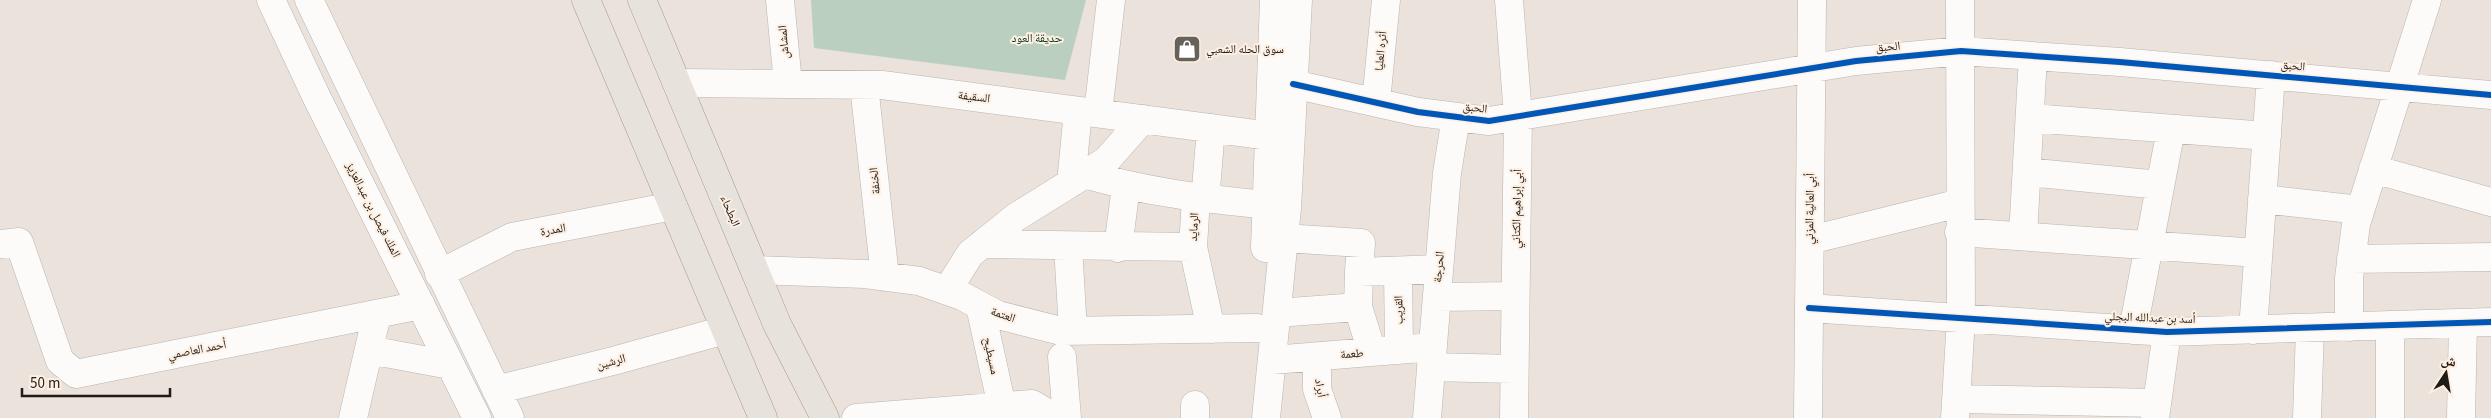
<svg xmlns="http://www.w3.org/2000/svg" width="2491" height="418" viewBox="0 0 2491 418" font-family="'Source Sans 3','Noto Naskh Arabic',sans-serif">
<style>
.green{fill:#bbcfc0}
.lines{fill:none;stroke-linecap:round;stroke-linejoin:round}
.minor-casing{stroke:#bab4af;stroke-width:29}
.major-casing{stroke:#a59a8d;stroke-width:29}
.minor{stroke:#fcfbfa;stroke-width:28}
.major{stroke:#e7e2db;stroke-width:28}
.cycleway-casing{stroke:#fdefe2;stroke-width:9}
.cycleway{stroke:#0057b8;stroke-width:6}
.labels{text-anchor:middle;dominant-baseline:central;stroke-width:4;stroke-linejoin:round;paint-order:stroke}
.park-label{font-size:12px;fill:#043622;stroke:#fdefe2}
.street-label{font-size:12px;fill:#201b17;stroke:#fdefe2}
.poi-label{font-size:12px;fill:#201b17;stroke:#fdefe2;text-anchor:start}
</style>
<rect width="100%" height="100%" fill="#eae2db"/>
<path class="green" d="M811 0H1086L1065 80 814 48Z"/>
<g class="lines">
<g class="minor-casing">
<path id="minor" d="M271 0 317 98 477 418
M309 0 510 418
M780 0 788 84
M1509 0 1518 116 1514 418
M677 83 882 85 1270 136
M1293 84 1418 112 1489 121 1856 61 1961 51 2120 62 2491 95
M864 85 885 277
M1376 102 1386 0
M1098 113 1111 0
M2030 118 2267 136
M2373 169 2491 202
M2027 172 2160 185
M1085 174C1145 192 1205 199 1268 205
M1071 183 1078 111
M2262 199 2360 210
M1959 232 2258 253
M2023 236 2033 56
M1284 238 1361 243 1359 272 1439 269
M1810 240 1960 203
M0 244 19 242 60 361 76 374 421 305
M982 244 1193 247
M1068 246 1073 331
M1118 248 1126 186
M1265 248 1274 0
M2351 259 2491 257
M755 270 865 274 919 281 962 296 998 315 1061 331 1257 328
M1398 271 1399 350
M1359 272 1358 307 1372 352
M439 274 512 237 673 206
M947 291 970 254 1016 217 1106 161 1143 119
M1437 297 1515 296
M980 306 1002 407
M1809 308 2167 332 2491 322
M1277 313 1358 307
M2390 325V418
M2349 327V278L2356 224 2427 0
M1211 329 1193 247 1196 198 1206 189 1211 128
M2133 330 2171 129
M2253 330 2271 75
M369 350 450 365
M1062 357 1067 418
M1317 357V389L1327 418
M1272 360 1433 347
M1431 367 1514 369
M496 390 613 361 725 330
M1957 399 2157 403
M353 418 377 314
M856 418 1032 404 1056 418
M1195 418V405
M1266 418 1287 208 1298 0
M1427 418 1447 173 1456 117
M1808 418 1812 0
M1955 418 1961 318 1960 0
M2155 418 2167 332
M2307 418 2310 328
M2461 418 2463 323"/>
</g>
<g class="major-casing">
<path id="major" d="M586 0 763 418
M642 0 777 324 825 418"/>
</g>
<use href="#minor" class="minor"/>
<use href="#major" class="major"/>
<g class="cycleway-casing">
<path id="cycleway" d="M1293 84 1418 112 1489 121 1856 61 1961 51 2120 62 2491 95
M1809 308 2167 332 2491 322"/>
</g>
<use href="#cycleway" class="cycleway"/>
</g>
<defs>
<g id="shop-square" transform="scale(1.4375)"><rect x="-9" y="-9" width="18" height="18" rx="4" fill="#67615c" stroke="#fdefe2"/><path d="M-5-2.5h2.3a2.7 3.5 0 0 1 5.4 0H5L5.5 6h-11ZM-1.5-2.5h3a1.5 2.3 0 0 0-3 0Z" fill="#fff"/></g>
</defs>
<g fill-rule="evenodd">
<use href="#shop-square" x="1187" y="49"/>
</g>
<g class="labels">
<g class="park-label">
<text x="1037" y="38">حديقة العود</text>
</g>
<g class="street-label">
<text transform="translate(784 42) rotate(-95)">المشاش</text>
<text transform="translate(1888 47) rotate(-5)">الحبق</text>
<text transform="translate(1381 51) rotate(-84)">أثره العليا</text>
<text transform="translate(2293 66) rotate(5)">الحبق</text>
<text transform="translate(974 97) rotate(7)">السقيفة</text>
<text transform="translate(1475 108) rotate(6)">الحبق</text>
<text transform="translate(875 181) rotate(-96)">الخنفة</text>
<text transform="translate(1517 209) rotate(-89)">أبي إبراهيم الكتاني</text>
<text transform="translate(1810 209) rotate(-89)">أبي العالية المزني</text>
<text transform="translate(373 210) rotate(63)">الملك فيصل بن عبدالعزيز</text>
<text transform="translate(730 211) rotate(67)">البطحاء</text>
<text transform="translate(1194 227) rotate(-87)">الرمايد</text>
<text transform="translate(553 230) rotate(-10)">المدرة</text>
<text transform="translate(1439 267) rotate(-85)">الحرجة</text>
<text transform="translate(1399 310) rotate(-91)">القريب</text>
<text transform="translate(1003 315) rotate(19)">العتمة</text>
<text transform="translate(2150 318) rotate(2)">أسد بن عبدالله البجلي</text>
<text transform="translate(197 350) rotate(-11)">أحمد العاصمي</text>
<text transform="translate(1352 354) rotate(-5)">طعمة</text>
<text transform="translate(991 356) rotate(78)">مسيطيح</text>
<text transform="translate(611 362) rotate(-15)">الرشين</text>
<text transform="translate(1320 388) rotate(81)">أبراد</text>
</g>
<g class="poi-label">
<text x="1206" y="49">سوق الحله الشعبي</text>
</g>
</g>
<g transform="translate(2446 373) rotate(12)" stroke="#fdefe2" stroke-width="4" paint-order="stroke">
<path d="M0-4L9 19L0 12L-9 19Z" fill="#201b17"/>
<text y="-8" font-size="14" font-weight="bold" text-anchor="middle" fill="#201b17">ش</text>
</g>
<path d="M22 388v8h148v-8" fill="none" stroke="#201b17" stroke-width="2.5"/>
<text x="30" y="388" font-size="15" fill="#201b17" stroke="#fdefe2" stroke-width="4" paint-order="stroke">50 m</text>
</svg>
